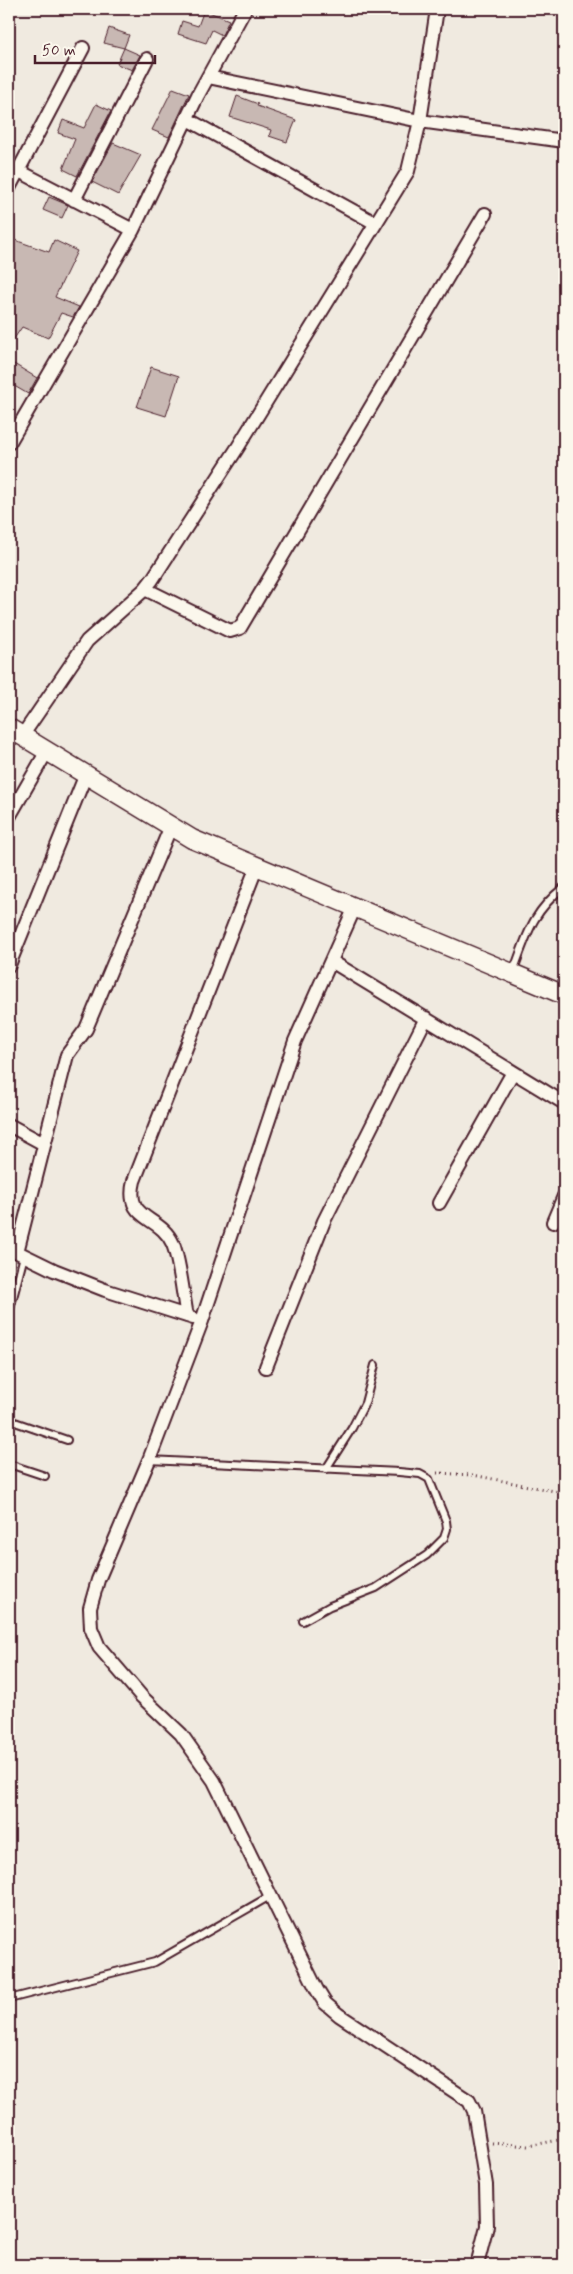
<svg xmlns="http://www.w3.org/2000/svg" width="573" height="2274" viewBox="0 0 573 2274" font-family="Mynerve,sans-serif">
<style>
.building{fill:#c8b8b3;stroke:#4a1f2b}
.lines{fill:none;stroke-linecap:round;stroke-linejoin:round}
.service-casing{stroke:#4a1f2b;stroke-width:10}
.minor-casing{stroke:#4a1f2b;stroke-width:16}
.secondary-casing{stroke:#4a1f2b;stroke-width:21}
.path{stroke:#4a1f2b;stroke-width:3;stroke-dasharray:1 4;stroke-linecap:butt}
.service{stroke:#fbf7ec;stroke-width:6}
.minor{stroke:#fbf7ec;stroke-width:12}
.secondary{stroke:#fbf7ec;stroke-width:18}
</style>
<rect width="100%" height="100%" fill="#f0eae0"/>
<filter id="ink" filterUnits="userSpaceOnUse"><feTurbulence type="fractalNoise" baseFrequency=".02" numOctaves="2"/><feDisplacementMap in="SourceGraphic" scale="10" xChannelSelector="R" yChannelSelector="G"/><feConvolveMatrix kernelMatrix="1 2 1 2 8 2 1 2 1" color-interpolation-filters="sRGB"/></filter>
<g filter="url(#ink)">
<path class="building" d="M204 10 229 20 222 35 212 30 206 43 178 34 182 21 198 26Z
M109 28 129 35 124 48 104 43Z
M124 48 140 55 132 70 117 64Z
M173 88 189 94 169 137 152 130Z
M237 96 258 104 257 106 296 120 287 142 269 136 271 130 230 117Z
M96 104 111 111 77 176 63 169 75 139 58 133 63 120 84 128Z
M113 143 141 155 118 195 92 182Z
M49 197 68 205 62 218 43 210Z
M9 238 49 252 54 240 77 251 55 297 79 307 73 317 61 313 48 338 22 327 9 346Z
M9 361 37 378 28 394 9 383Z
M151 367 179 376 166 416 137 407Z"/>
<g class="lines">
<g class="service-casing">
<path id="service" d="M513 972C527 935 532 912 564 887
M9 1313 24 1256
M9 1420 67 1440
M149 1460 399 1472 420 1474 429 1479 446 1521 447 1529 444 1538 427 1555 376 1588 330 1606 303 1621
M9 1464 45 1476
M326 1469 352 1428 365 1403 375 1365
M9 1999 155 1962 270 1896"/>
</g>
<g class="minor-casing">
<path id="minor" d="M208 77 420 121 564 141
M187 119 375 223
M17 170 133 230
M9 188 83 48
M74 200 147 59
M9 443 133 230 198 95 245 9
M145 589 230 631 240 628 485 214
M22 736 87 641 145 589 152 580 238 447 408 171 420 121 437 9
M9 817 47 751
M355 907 295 1041 202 1321 149 1460 98 1580 90 1608 91 1628 99 1647 142 1697 181 1734 214 1781 317 1990 325 2003 339 2015 469 2101 474 2111 486 2185 487 2226 477 2265
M331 961 564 1103
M9 965 86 774
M9 1125 44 1144
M439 1203 513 1072
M553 1222 564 1196
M11 1249 54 1270 105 1290 193 1318
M17 1252 67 1055 86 1029 171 826
M187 1316C183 1296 180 1262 173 1244 160 1214 124 1222 134 1181L257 866
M266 1367 324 1221 426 1018"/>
</g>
<g class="secondary-casing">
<path id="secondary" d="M9 728 192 839 564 995"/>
</g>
<path class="path" d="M437 1473 473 1475 564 1493
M492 2143 528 2146 564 2139"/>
<use href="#service" class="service"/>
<use href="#minor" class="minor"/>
<use href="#secondary" class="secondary"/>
</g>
</g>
<rect width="573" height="2274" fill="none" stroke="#fbf7ec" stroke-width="30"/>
<rect x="15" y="15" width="543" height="2244" fill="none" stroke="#4a1f2b" stroke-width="2" filter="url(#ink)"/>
<path d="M35 55v8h120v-8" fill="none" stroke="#4a1f2b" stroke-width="2.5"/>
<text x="42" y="55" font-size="15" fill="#4a1f2b" stroke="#fbf7ec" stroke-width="4" paint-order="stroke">50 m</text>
</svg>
